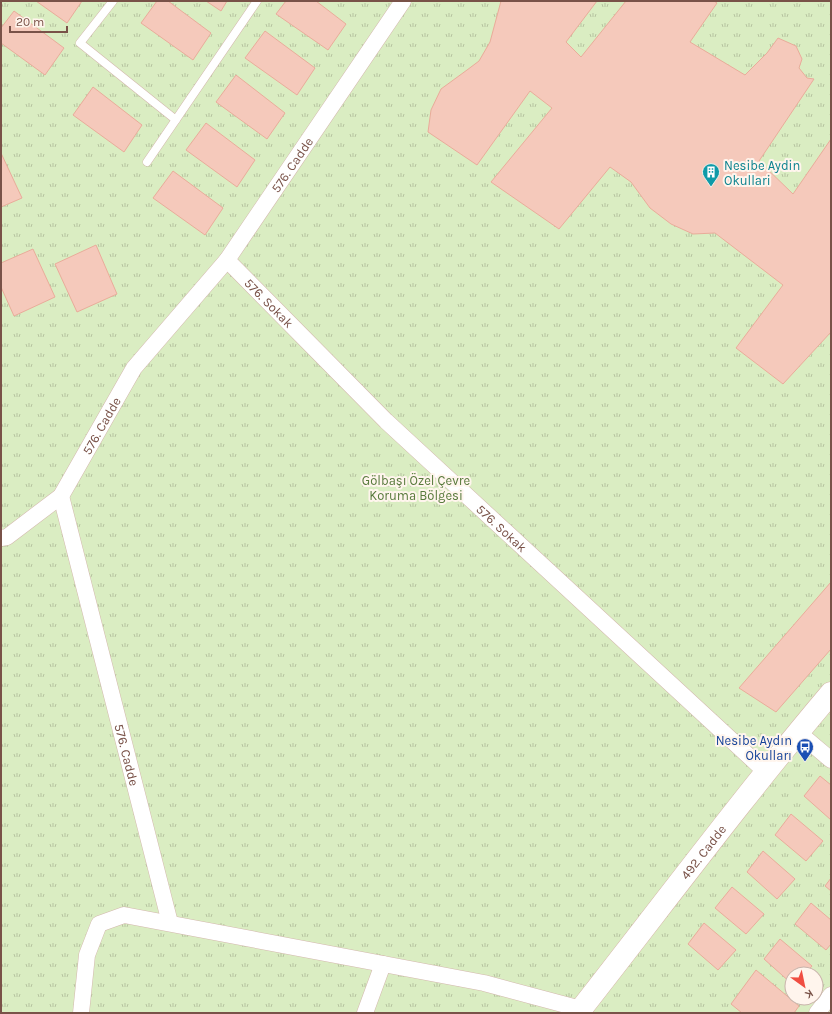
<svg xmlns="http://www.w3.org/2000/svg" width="832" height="1014" viewBox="0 0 832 1014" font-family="Karla,sans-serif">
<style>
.park{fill:url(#park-tufts);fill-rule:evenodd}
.building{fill:#f5c9bb;stroke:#e9ac9a}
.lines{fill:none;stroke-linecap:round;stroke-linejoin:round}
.lane-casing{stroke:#d3b8ad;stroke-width:9}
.street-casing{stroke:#d3b8ad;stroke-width:17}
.secondary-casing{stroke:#d6b7aa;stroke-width:23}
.lane{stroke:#fff;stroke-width:8}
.street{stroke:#fff;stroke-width:16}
.secondary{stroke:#fff;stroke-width:22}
.labels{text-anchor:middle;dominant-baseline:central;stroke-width:4;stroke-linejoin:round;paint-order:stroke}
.street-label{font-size:13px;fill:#795248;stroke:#fff5ed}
.culture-label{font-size:13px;fill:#0d838f;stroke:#fff5ed;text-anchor:start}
.park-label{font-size:13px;fill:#587a3c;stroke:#fff5ed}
.transit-label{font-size:13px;fill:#164399;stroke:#fff5ed;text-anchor:end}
</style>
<defs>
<pattern id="park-tufts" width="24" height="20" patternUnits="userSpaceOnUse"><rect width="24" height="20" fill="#daedc2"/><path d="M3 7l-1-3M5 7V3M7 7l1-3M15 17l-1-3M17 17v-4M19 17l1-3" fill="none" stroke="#b6c3a0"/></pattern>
</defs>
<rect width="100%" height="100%" fill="#fef0e5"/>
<path class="park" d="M1 1H831V1013H1ZM792 974H816V998H792Z"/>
<path class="building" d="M36 1H82L67 23Z
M157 1H168L211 33 193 60 141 23Z
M206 1H227L221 11Z
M286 1H316L346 24 328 50 276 14Z
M501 1H597L566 42 581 57 626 1H714L717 3 690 42 745 75 767 53 778 38 796 46 802 59 799 68 807 78 814 79 759 161 793 194 831 139V332L783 384 736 348 783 285 715 233 693 234 671 224 650 208 631 182 610 167 559 229 491 182 552 108 530 91 477 165 428 132 431 110 441 89 467 70 479 61 490 42Z
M14 11 64 48 45 75 1 43V28Z
M265 31 315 68 297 95 245 58Z
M236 75 285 113 267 139 216 102Z
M93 87 142 125 124 152 73 115Z
M206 123 255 160 237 187 186 150Z
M1 153 22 198 1 207Z
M173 171 223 208 205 235 153 198Z
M96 245 117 294 77 312 55 264Z
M33 249 55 297 14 316 1 287V263Z
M831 582V649L776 712 739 688Z
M820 776 831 785V820L804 796Z
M791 814 823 841 806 861 775 835Z
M763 851 795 879 777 899 747 872Z
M831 878V891L825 886Z
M732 887 764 914 746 934 715 908Z
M811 903 831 920V944L826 950 795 924Z
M704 923 736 950 718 970 688 944Z
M780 939 812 966 805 974H792V984L764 959Z
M756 970 799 1006 794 1013H742L731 1004Z"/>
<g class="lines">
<g class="lane-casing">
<path id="lane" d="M113 1 80 43 176 120
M147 162 257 1"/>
</g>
<g class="street-casing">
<g id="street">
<path id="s1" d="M227 260 386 421 766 772"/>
<path id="s2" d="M61 496 170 923"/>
<path id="s3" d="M1 538 7 537 61 496 134 368 227 260 403 1"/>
<path d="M798 732 831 760"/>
<path d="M81 1013 87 955 99 924 124 915 484 983 581 1009"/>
<path d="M365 1013 383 964"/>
<path d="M817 1013 831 995"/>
</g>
</g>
<g class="secondary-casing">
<g id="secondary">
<path id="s4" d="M578 1013C662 906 743 797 831 693"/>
</g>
</g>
<use href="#lane" class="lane"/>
<use href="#street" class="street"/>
<use href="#secondary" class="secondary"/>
</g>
<defs>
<g id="building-pin" transform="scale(0.9)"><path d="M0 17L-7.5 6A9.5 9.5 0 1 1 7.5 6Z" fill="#0f9aa8" stroke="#fff5ed"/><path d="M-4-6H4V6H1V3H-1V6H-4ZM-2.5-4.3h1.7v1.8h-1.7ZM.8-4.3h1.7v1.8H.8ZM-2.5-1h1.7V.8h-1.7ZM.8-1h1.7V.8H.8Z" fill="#fff"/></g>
<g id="bus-pin" transform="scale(0.9)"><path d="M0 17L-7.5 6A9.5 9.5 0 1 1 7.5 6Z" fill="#1a4fb4" stroke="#fff5ed"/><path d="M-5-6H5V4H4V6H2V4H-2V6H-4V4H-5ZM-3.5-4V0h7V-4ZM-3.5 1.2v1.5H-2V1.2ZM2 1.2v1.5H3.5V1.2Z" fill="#fff"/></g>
</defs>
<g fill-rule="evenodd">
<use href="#building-pin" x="711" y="172"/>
<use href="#bus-pin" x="805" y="747"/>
</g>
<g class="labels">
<g class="street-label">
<text stroke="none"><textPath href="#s3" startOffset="479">576. Cadde</textPath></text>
<text stroke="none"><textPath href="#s1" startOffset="60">576. Sokak</textPath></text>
<text stroke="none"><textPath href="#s3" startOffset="155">576. Cadde</textPath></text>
<text stroke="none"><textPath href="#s1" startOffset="384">576. Sokak</textPath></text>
<text stroke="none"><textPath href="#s2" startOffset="267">576. Cadde</textPath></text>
<text stroke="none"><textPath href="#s4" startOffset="204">492. Cadde</textPath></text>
</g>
<g class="culture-label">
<text x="724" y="165">Nesibe Aydin<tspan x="724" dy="15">Okullari</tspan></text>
</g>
<g class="park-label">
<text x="416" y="480">Gölbaşı Özel Çevre<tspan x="416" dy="15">Koruma Bölgesi</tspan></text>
</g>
<g class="transit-label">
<text x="792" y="740">Nesibe Aydın<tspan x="792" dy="15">Okulları</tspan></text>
</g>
</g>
<rect width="832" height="1014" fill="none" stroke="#795248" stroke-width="4"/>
<g transform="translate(804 986) rotate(147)"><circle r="19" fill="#fff5ed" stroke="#c9b4ab"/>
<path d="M0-3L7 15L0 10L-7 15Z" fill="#f04e42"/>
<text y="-6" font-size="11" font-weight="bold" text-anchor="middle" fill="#795248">K</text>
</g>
<path d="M10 26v6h57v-6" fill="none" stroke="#795248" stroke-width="2"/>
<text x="16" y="26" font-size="12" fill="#795248" stroke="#fff5ed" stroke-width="3" paint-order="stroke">20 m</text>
</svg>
